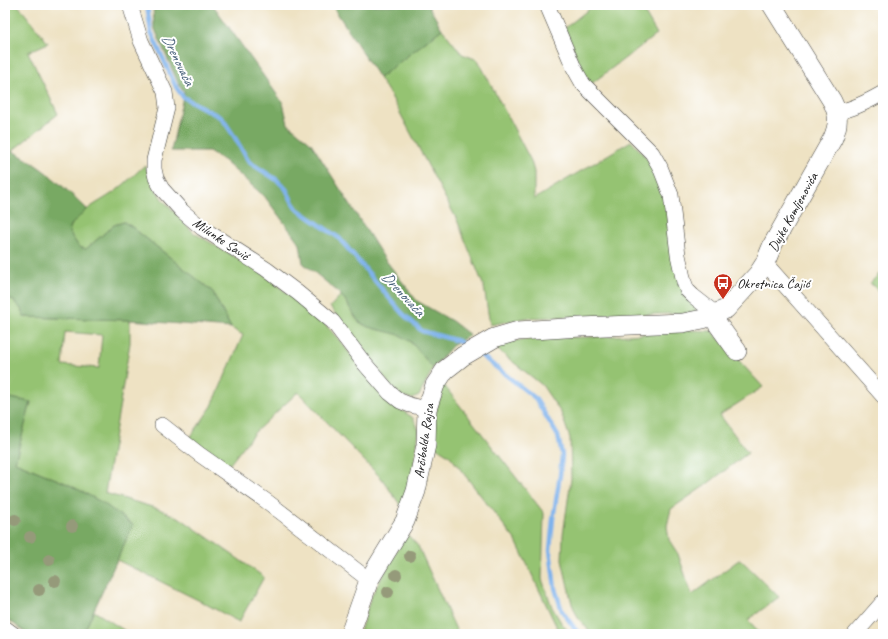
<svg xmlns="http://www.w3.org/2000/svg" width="888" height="639" viewBox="0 0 888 639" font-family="Caveat,sans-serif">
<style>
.green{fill:#95c372;stroke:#587047;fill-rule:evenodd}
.forest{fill:#78a964;stroke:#4a6240}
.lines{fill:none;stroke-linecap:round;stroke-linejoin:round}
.stream{stroke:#7eb2ec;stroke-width:4.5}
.minor-casing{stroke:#3c3a35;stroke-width:16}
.tertiary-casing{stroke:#3c3a35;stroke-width:20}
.minor{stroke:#fff;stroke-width:15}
.tertiary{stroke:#fff;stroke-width:19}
.tree{fill:#959a7a}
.labels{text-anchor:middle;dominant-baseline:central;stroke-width:4;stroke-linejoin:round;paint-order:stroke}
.street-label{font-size:14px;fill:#1c1c1c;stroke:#fff}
.poi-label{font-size:14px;fill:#1c1c1c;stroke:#fff;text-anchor:start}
.water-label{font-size:15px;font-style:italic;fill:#48607a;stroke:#fff}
</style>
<rect width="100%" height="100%" fill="#fff"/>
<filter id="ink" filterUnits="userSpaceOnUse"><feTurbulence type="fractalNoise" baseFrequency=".025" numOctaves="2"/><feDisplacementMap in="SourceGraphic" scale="8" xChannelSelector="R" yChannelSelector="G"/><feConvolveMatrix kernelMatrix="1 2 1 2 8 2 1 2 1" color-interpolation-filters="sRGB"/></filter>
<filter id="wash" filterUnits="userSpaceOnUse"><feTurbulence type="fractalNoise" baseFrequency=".012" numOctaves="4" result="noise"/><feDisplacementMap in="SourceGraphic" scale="16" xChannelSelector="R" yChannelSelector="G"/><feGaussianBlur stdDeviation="0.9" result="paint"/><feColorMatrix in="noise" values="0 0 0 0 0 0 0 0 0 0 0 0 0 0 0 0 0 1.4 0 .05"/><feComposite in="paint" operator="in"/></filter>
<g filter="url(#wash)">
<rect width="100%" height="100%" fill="#eee2c3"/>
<path class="green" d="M5 5H18L48 43 28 52 58 114 12 151 5 154Z
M594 5H640L657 34 591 84 582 71 565 28Z
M442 29 462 54 478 60 531 161 534 172V199L631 141 646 157 654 170 663 191 683 295 697 309 693 313 525 318 490 325 484 287 457 220 391 96 379 78Z
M145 165 152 183 162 199 194 233 261 272 324 323 341 342 387 401 412 417 416 423 419 431 412 479 401 506 382 479 298 392 254 433 226 469 189 439 212 406 243 335 231 328 212 291 132 227 124 222 114 225 86 249 79 247 69 232C73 213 103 201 117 190 127 182 136 173 145 165Z
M883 270V296L870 283Z
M341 295C348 302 352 315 358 321 370 331 386 329 400 335 414 342 423 357 433 368L419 396 412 399 402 396 392 388 353 335 330 307Z
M5 299H12L21 309 24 317 130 320V343L105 493 159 509 180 518 264 577 239 622 202 602 117 560 133 525 103 503 68 484 15 462 31 402 5 397ZM65 332 102 335 99 368 62 365Z
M688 330 712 331 763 387 720 415 748 453 703 487 671 509 667 526 669 540 678 554 692 595 740 559 779 597 748 620 761 634H592L578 618 572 604 562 560 563 535 571 479 570 438 561 413 542 385 493 346C524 336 558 338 590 337 623 336 655 333 688 330Z
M443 384 544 513 542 579 552 607 562 624 571 634H560L516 541 450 456 433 445V423Z
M406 533 418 546 458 634H359L371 597Z
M94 611 130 634H83Z"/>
<path class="forest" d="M153 5H213L283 103 288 124 311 143 384 258 417 301 452 321 470 335 452 346 433 368 411 342 400 335 368 327 358 321 346 301 337 291 303 263 300 244 265 197 223 160 209 151H171L184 92 179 85 154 27Z
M332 5H428L442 29 379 78Z
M12 151C41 165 64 187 87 209L71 225 69 232 79 247 86 249 114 225 124 222 132 227 212 291 231 328 130 320 24 317 21 309 12 299H5V154Z
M5 397 31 402 15 462 68 484 103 503 133 525 83 634H27L5 617Z"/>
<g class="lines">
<path class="stream" d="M147 5 151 32 176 87 183 97 222 118 234 136 249 162 277 180 286 189 293 203 297 209 339 238 402 313 422 331 458 341 468 347
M478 353 535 398 558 436 562 455 560 475 553 519 550 550 555 588 562 611 575 629 580 634"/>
</g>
</g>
<g filter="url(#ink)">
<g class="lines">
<g class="minor-casing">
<path id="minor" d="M130 5 141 41 165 92 167 108 154 160V169L156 178 162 189 182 211 202 228 266 269 298 293 333 322 364 363 390 393 400 401 410 405 427 409
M547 5 574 68 583 84 652 153 660 167 671 195 678 255 684 282 687 290 693 296 716 314
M838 112C854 109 869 101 883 93
M765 263 883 396
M162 425 199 454 269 503 369 580
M5 628 13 634
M855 634 883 602"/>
</g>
<g class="tertiary-casing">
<path id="tertiary" d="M712 316 737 351
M350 634 369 580 405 521 416 491 426 445 427 409 435 385 445 370 463 356 494 338 518 331 581 327 683 323 703 319 726 309 758 274 765 263 773 244 833 138C839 123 839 115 832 101L772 5"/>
</g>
<use href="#minor" class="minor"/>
<use href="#tertiary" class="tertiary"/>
</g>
<g class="tree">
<circle cx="15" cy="520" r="6"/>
<circle cx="72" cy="526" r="6"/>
<circle cx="30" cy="537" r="6"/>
<circle cx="410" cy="556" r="6"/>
<circle cx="49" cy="560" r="6"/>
<circle cx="396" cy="575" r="6"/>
<circle cx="55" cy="581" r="6"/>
<circle cx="39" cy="590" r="6"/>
<circle cx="388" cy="592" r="6"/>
</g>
</g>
<defs>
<g id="bus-pin" transform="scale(1)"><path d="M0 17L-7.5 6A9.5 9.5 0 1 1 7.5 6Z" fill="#c8321e" stroke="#fff"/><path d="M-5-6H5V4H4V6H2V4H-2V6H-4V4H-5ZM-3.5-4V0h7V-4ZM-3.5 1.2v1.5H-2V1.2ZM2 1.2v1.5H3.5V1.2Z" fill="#fff"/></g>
</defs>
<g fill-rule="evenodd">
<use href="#bus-pin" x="723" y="283"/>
</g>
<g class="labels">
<g class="street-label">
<text transform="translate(793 212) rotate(-61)">Dujke Komljenovića</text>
<text transform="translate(221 239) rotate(34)">Milunke Savić</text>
<text transform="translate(424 441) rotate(-82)">Arčibalda Rajsa</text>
</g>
<g class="poi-label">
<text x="737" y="283">Okretnica Čajić</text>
</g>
<g class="water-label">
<text transform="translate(178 60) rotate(64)">Drenovača</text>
<text transform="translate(403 294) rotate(47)">Drenovača</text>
</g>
</g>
<rect width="888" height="639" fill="none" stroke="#fff" stroke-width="20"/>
</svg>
